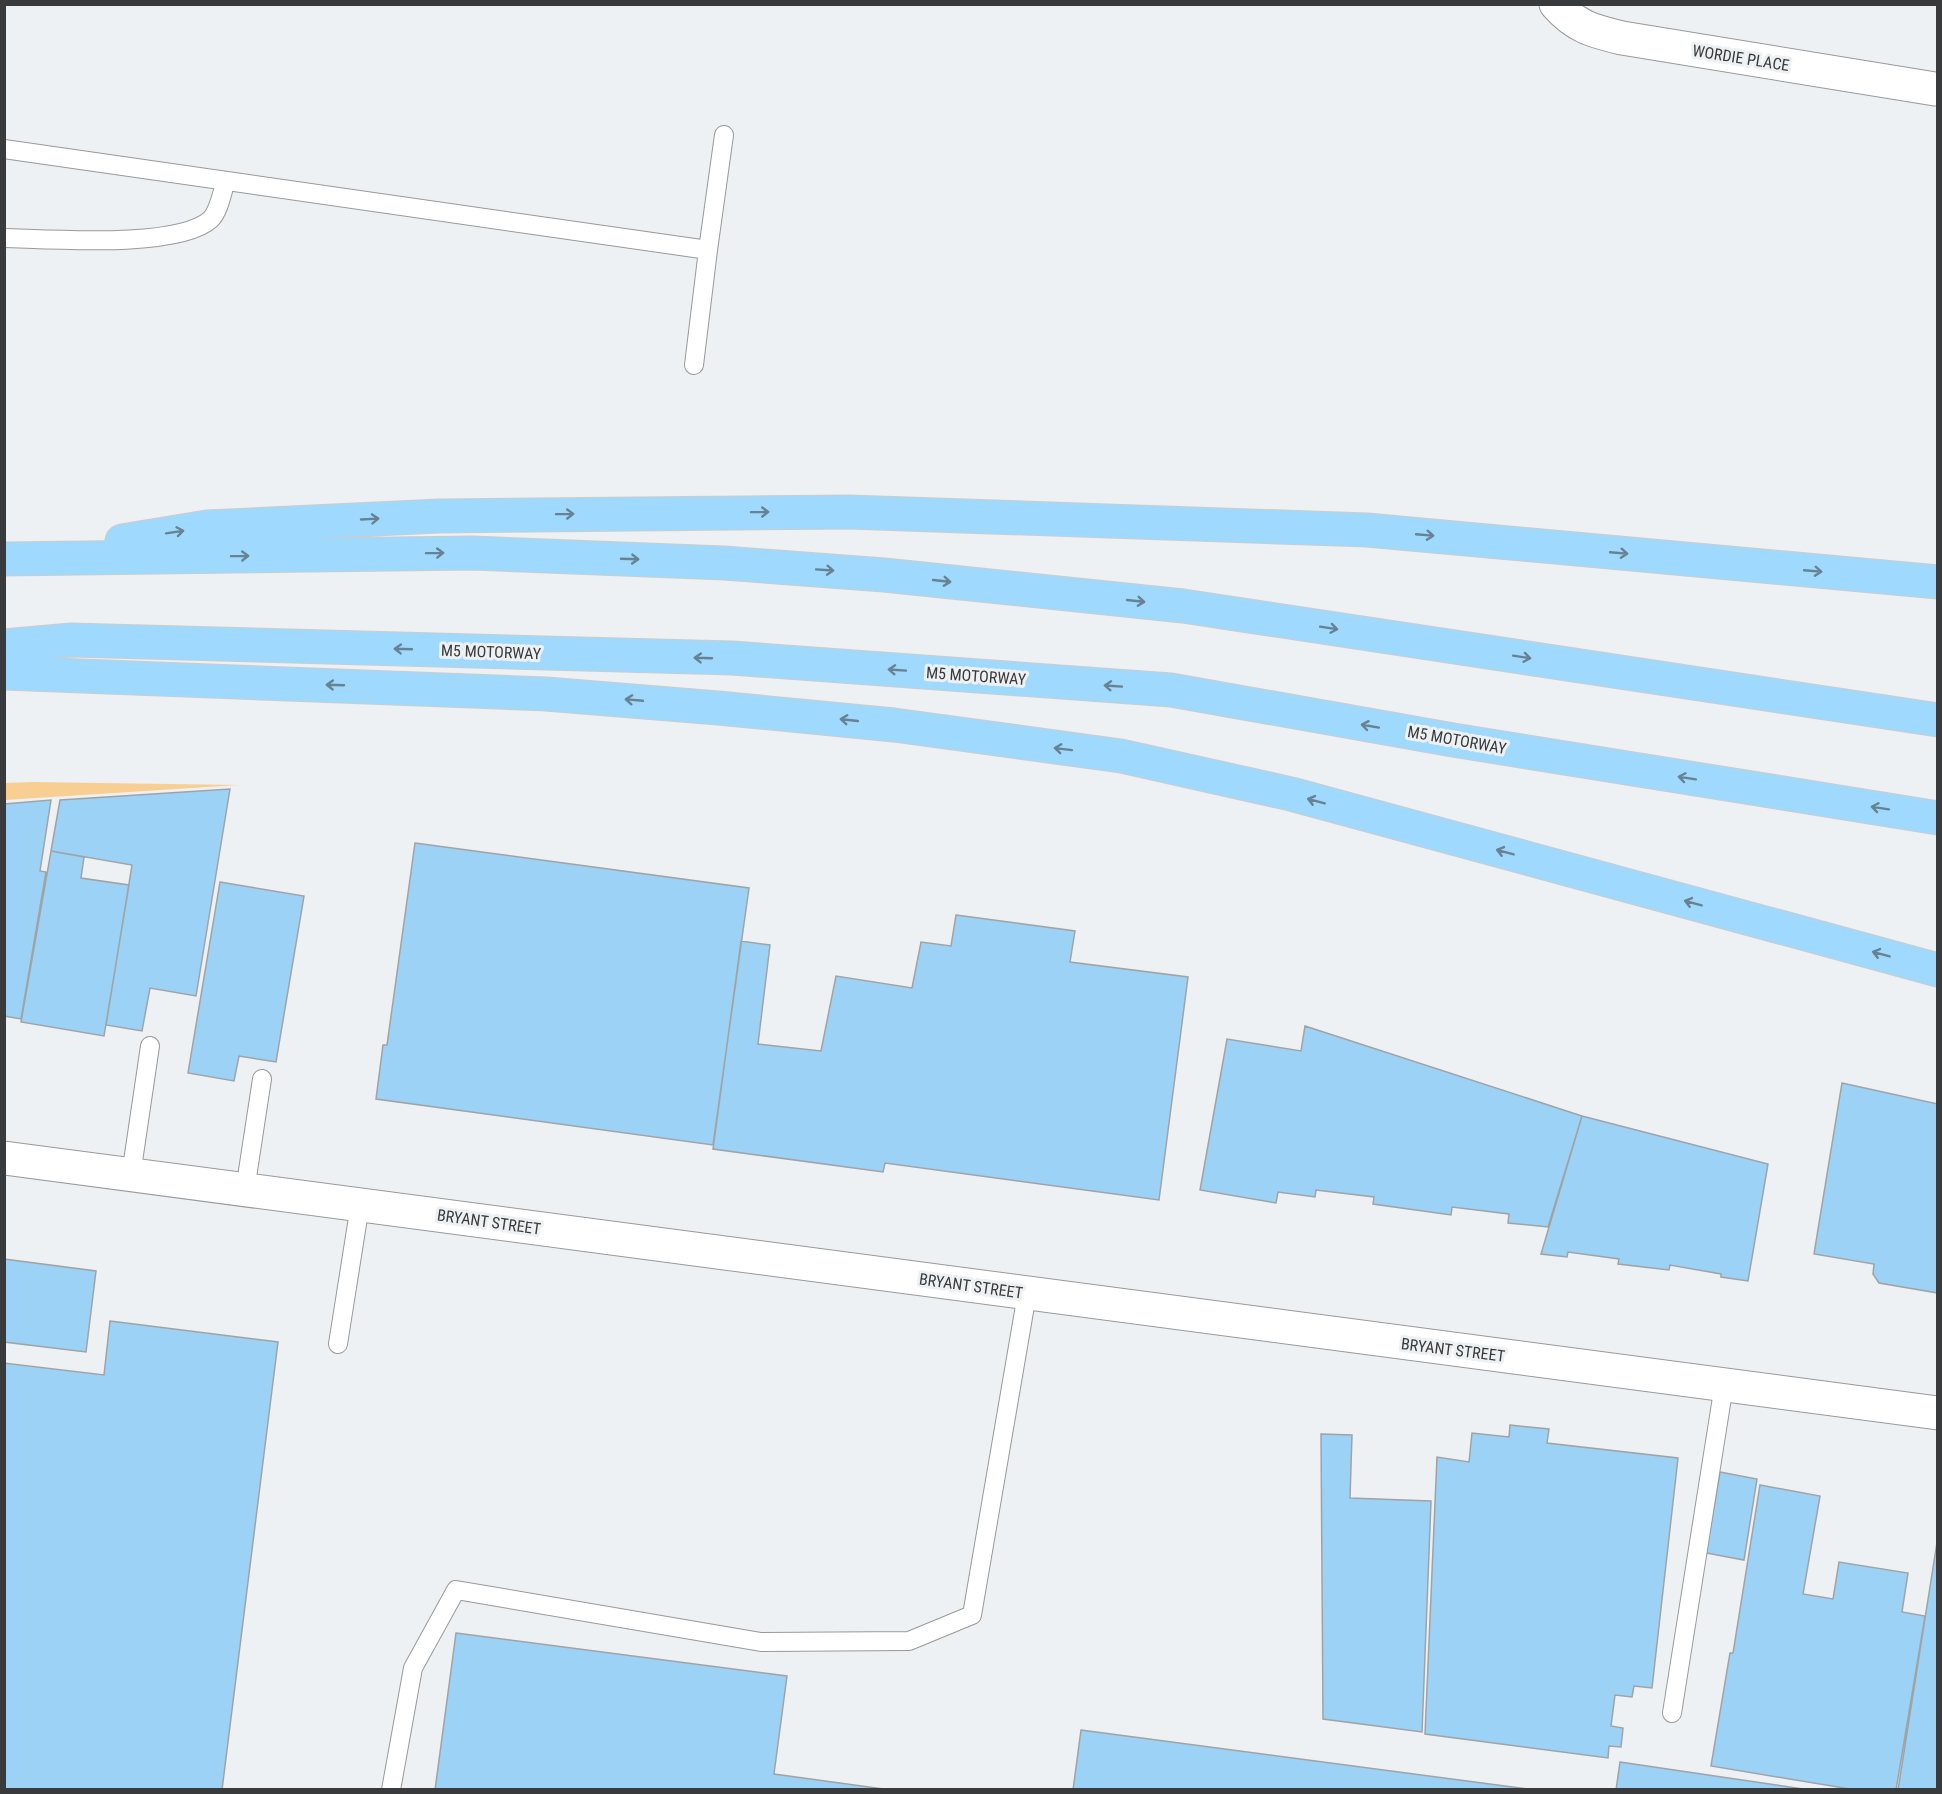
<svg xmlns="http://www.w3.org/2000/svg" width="1942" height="1794" viewBox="0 0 1942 1794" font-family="'Roboto Condensed',sans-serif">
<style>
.green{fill:#f8ce93}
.building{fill:#9cd2f5;stroke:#a0a3a5;stroke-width:1.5}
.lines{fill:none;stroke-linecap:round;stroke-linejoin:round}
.service-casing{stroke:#97999b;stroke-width:20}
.minor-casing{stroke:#97999b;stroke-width:35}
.motorway-casing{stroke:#ccc;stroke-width:35}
.service{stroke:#fff;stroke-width:18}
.minor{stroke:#fff;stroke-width:33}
.motorway{stroke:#a0d9fe;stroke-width:33}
.oneway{stroke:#678293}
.labels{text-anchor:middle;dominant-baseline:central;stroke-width:6;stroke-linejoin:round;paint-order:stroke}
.street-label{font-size:16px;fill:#393a3b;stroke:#eef1f3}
</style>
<rect width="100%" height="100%" fill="#eef1f3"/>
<path class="green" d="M32 782 239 785 5 800V783Z"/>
<path class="building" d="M230 789 196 996 150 988 142 1031 106 1025 132 865 51 851 60 800Z
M51 800 40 871 46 872 21 1019 4 1016V804Z
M415 843 749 888 713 1145 376 1099 383 1045H387Z
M51 851 84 857 81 878 129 885 104 1036 21 1022Z
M220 882 304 896 276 1062 239 1056 234 1081 188 1073Z
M956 915 1075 931 1070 962 1188 977 1159 1200 885 1163 883 1172 713 1149 741 941 770 945 758 1044 821 1051 836 976 912 988 921 942 951 946Z
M1305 1026 1582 1116 1548 1227 1508 1223 1509 1214 1452 1207 1451 1215 1373 1204 1374 1197 1316 1190 1315 1197 1278 1192 1276 1203 1200 1190 1227 1039 1301 1051Z
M1842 1083 1938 1104V1293L1879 1283 1873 1274 1874 1264 1814 1254Z
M1582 1116 1768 1164 1748 1281 1721 1277V1274L1670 1265 1669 1270 1618 1264 1619 1259 1568 1252 1567 1257 1541 1254Z
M4 1259 96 1271 86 1352 4 1342Z
M110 1321 278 1342 222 1790H4V1363L104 1375Z
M1510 1425 1549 1429 1547 1443 1678 1458 1652 1688 1634 1686 1632 1697 1615 1695 1611 1726 1623 1728 1621 1747 1609 1746 1608 1758 1425 1734 1437 1457 1469 1462 1472 1433 1509 1437Z
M1321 1434 1352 1435 1350 1498 1431 1501 1422 1732 1323 1719Z
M1720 1472 1757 1479 1744 1560 1706 1553Z
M1760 1485 1820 1496 1803 1594 1833 1599 1839 1562 1908 1573 1902 1612 1925 1616 1896 1790H1856L1711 1766 1730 1653H1733Z
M1938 1536V1790H1898Z
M456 1633 787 1676 774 1774 891 1790H435Z
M1081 1730 1535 1790H1073Z
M1620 1762 1810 1790H1616Z"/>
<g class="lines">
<g class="service-casing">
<path id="service" d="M4 149 708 250 724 135
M4 238C50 239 179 249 211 219 219 211 222 192 226 181
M694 365 708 250
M131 1175 150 1046
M245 1190 262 1079
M338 1344 360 1205
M1672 1713 1724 1385
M391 1790 413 1668 456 1590 761 1642 909 1641 972 1615 1027 1294"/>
</g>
<g class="minor-casing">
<path id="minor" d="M1556 4C1576 27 1593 31 1622 38L1935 89
M4 1158 1938 1413"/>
</g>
<g class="motorway-casing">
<path id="motorway" d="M122 541 207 527 439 516 849 512 1367 530 1938 582
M4 559 472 553 724 563 884 575 1183 606 1938 720
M4 646 71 640 732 658 1171 690 1453 740 1938 818
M4 673 546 694 718 708 894 725 1121 756 1291 794 1938 970"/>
</g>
<use href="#service" class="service"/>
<use href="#minor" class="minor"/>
<use href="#motorway" class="motorway"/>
</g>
<defs><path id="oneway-shaft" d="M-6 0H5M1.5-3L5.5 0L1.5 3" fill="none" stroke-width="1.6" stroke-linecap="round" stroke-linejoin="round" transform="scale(1.5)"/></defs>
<g class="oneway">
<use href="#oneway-shaft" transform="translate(760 512) rotate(-1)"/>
<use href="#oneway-shaft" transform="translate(565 514) rotate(-1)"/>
<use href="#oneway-shaft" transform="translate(370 519) rotate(-3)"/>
<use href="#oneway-shaft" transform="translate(175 532) rotate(-9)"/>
<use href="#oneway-shaft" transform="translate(1425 535) rotate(5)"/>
<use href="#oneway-shaft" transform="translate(435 553) rotate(-1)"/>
<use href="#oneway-shaft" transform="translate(1619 553) rotate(5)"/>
<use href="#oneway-shaft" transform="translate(240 556) rotate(-1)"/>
<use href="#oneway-shaft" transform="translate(630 559) rotate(2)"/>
<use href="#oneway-shaft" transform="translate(825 570) rotate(4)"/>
<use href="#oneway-shaft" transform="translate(1813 571) rotate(5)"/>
<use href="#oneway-shaft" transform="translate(942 581) rotate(6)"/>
<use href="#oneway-shaft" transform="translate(1136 601) rotate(6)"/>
<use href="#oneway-shaft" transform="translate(1329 628) rotate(9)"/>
<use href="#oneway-shaft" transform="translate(403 649) rotate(-178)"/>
<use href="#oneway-shaft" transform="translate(1522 657) rotate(9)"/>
<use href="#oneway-shaft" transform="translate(703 658) rotate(-178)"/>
<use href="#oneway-shaft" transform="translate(897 670) rotate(-176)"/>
<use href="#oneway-shaft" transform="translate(335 685) rotate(-178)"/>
<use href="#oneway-shaft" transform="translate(1113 686) rotate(-176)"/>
<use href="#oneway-shaft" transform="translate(634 700) rotate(-175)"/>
<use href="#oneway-shaft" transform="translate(849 720) rotate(-174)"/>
<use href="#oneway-shaft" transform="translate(1370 726) rotate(-170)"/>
<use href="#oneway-shaft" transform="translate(1063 749) rotate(-173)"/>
<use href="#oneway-shaft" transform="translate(1687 778) rotate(-171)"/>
<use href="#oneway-shaft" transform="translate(1316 801) rotate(-165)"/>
<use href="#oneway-shaft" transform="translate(1880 808) rotate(-171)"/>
<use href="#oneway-shaft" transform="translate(1505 852) rotate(-165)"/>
<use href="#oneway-shaft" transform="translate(1693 903) rotate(-165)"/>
<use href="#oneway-shaft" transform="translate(1881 954) rotate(-165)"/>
</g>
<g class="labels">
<g class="street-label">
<text transform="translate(1741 58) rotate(9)">WORDIE PLACE</text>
<text transform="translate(491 652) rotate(2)">M5 MOTORWAY</text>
<text transform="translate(976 676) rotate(4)">M5 MOTORWAY</text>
<text transform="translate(1457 740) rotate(10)">M5 MOTORWAY</text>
<text transform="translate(489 1222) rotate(8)">BRYANT STREET</text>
<text transform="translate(971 1286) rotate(8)">BRYANT STREET</text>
<text transform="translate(1453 1350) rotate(7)">BRYANT STREET</text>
</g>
</g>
<rect width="1942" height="1794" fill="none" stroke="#393a3b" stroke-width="12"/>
</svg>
